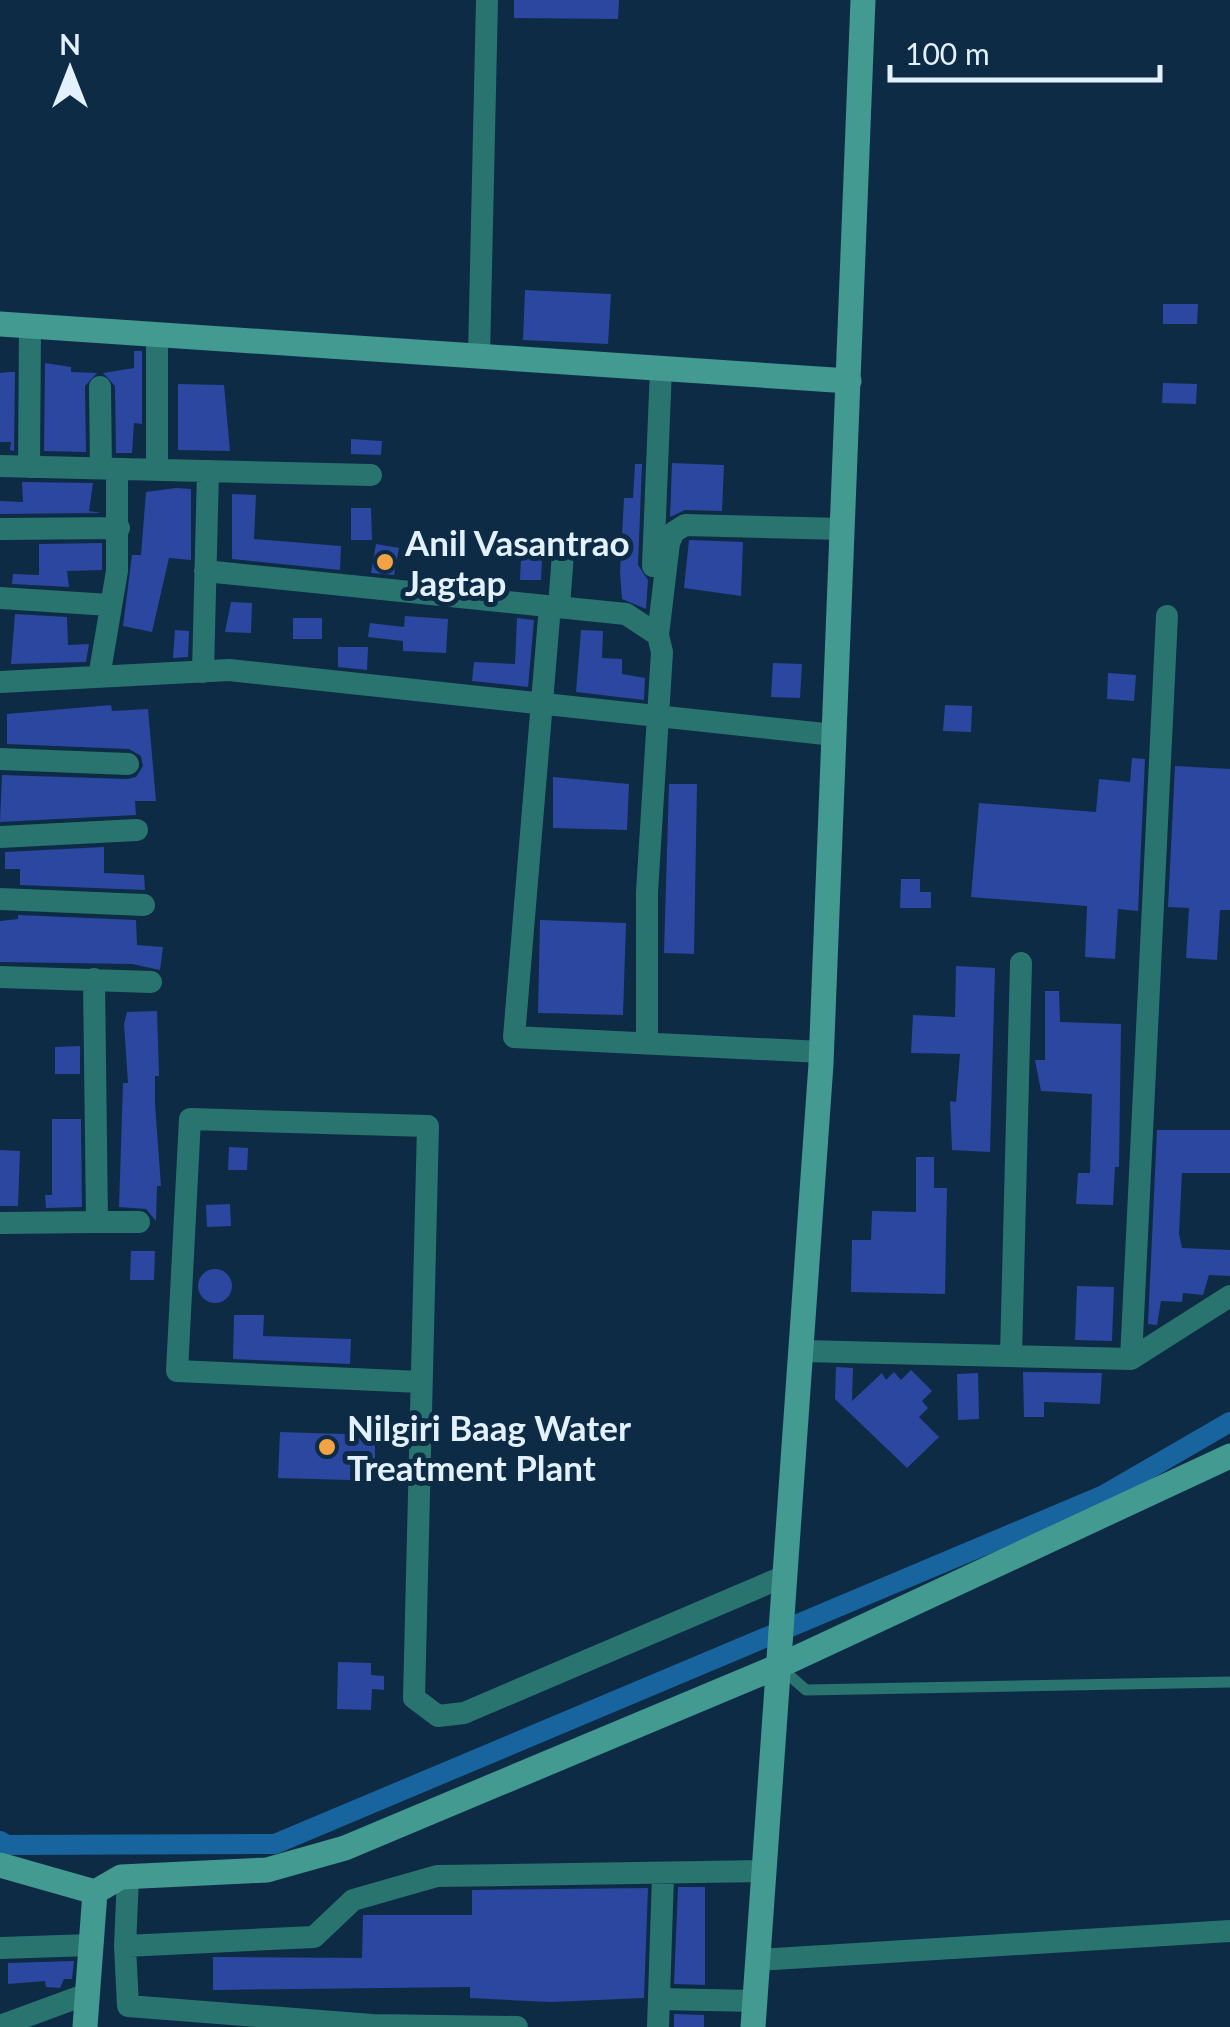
<svg xmlns="http://www.w3.org/2000/svg" width="1230" height="2027" viewBox="0 0 1230 2027" font-family="Lato,sans-serif">
<style>
.lines{fill:none;stroke-linecap:round;stroke-linejoin:round}
.canal{stroke:#18649e;stroke-width:20}
.building{fill:#2c479f}
.lane{stroke:#29746e;stroke-width:11}
.street{stroke:#29746e;stroke-width:22}
.secondary{stroke:#439a91;stroke-width:25}
.poi-dot{fill:#f4a344;stroke:#0d2b45;stroke-width:4}
.labels{text-anchor:middle;dominant-baseline:central;stroke-width:10;stroke-linejoin:round;paint-order:stroke}
.poi-label{font-size:35px;font-weight:bold;fill:#e3f1ff;stroke:#0d2b45;text-anchor:start}
</style>
<rect width="100%" height="100%" fill="#0d2b45"/>
<g class="lines">
<path class="canal" d="M0 1841 7 1845 275 1844 1104 1495 1230 1422"/>
</g>
<path class="building" d="M514 0H619L618 19 514 18Z
M525 290 611 294 608 344 523 340Z
M1163 304H1198L1197 324H1163Z
M134 351H142V424L134 423 132 453H116L115 386 103 373 134 368Z
M45 363 71 367V372L97 373 85 386 86 452 44 451Z
M9 372H15L14 451 10 450 11 442H0V373Z
M1163 383 1197 384 1196 404 1162 403Z
M178 384 224 385 230 451 178 450Z
M351 439 382 441 381 455 351 454Z
M672 463 724 465 722 511 685 510 670 517Z
M635 464H642L638 565 648 580 646 609 622 599 620 572 624 498H633Z
M22 482 93 483 89 511 101 513 0 514V501L23 502Z
M176 488 191 489V560L169 558 152 632 123 626 132 555H141L146 492Z
M232 494 256 495 254 539 341 546 340 570 232 559Z
M351 508H371L372 540H351Z
M689 540 743 542 741 596 684 588Z
M102 543V570L67 571 69 587 12 584 13 574 39 575V544Z
M376 544 399 548 394 575 371 573Z
M521 558H542L541 580H520Z
M231 602 252 603 251 633 225 632Z
M15 614 67 617 68 645 89 644 86 662 11 664Z
M405 616 448 619 446 653 403 651V641L368 637 370 623 404 627Z
M293 618H322V639H293Z
M517 618 534 620 528 687 472 681 474 662 515 664Z
M175 630 189 631 188 657 173 658Z
M581 630 603 631 602 658 622 659V674L645 678 644 700 576 692Z
M338 647H368L367 670 338 667Z
M773 663 802 664 800 698 771 697Z
M1108 673 1136 675 1134 701 1107 699Z
M111 705 112 711 148 709 156 801H135L136 815 0 822 2 775 127 779 136 777 143 766 141 756 129 749 7 744V714Z
M945 705 972 706 971 732 943 731Z
M1132 758 1145 759 1138 911 1118 909 1115 959 1085 957 1087 906 971 897 979 803 1096 812 1099 779 1130 782Z
M1175 766 1230 769V910H1220L1217 960 1186 958 1189 908 1168 907Z
M553 777 629 784 627 830 553 828Z
M669 784H697L694 954 664 953Z
M104 847V873L144 875 145 890 20 885V869H5V852Z
M901 879H920V892H931V908H900Z
M18 915 136 920 137 945 163 947 160 970 132 964 0 962V921L18 919Z
M540 920 626 923 623 1015 538 1013Z
M956 966 995 968 990 1152 952 1150 950 1101 956 1102 960 1054 911 1053 913 1015 955 1017Z
M1045 991H1059L1060 1022 1121 1024 1119 1167H1115L1113 1205 1076 1204 1078 1173H1090L1092 1094 1041 1091 1035 1060H1045Z
M157 1011 159 1076H155V1104L161 1186H157L156 1221 146 1209 119 1207 123 1083H128L124 1024 127 1012Z
M80 1046V1074H55V1047Z
M52 1119H81L82 1207 46 1208 45 1195H52Z
M1157 1130H1230V1173H1182L1179 1234 1182 1248 1230 1250V1276L1209 1275 1203 1295 1183 1293 1182 1302 1161 1301 1157 1325 1148 1324Z
M229 1147 248 1148 247 1170H228Z
M0 1150 20 1151 18 1206H0Z
M916 1157H934V1188H947L945 1294 851 1292 852 1240H871L872 1211 916 1212Z
M230 1204 231 1226 207 1227 206 1205Z
M131 1251H155L154 1280H130Z
M198 1286a17 17 0 1 1 34 0a17 17 0 1 1-34 0Z
M1077 1286 1114 1287 1112 1341 1075 1340Z
M234 1315H264L263 1336 351 1339 350 1364 233 1359Z
M836 1367 853 1368 852 1401 882 1373 886 1380 894 1372 901 1380 911 1370 932 1391 922 1401 928 1408 919 1417 939 1437 907 1468 835 1399Z
M1023 1372 1102 1373 1100 1404 1044 1402V1417H1024Z
M978 1373 979 1419 958 1420 957 1374Z
M280 1432 375 1435V1460H385V1481L278 1478Z
M338 1662 371 1663V1675L384 1676V1690L372 1689 371 1710 337 1709Z
M678 1887H705V1985L674 1984Z
M648 1888 644 1998 551 2002 470 1998V1987L213 1990V1957L362 1958 363 1915H472V1890Z
M74 1961 72 1979H64L60 1988 46 1987 45 1981 8 1984V1963Z
M674 2014 704 2015V2027H674Z"/>
<g class="lines">
<path class="lane" d="M782 1669 806 1690 1230 1682"/>
<path class="street" d="M157 336V470
M479 356 487 0
M100 387 101 468
M0 466 371 475
M29 467 30 326
M0 529 119 528
M653 566 661 368
M205 571 626 614 658 635 662 652 647 892V1043
M0 598 110 605
M550 606 514 1037 822 1052
M559 607 563 553
M658 635 669 543 674 532 685 525 843 529
M203 672 208 471
M99 677 117 571V469
M0 682 229 670 834 735
M0 759 128 764
M0 837 137 830
M0 899 144 905
M0 977 151 982
M97 1222H139
M0 1223 97 1222 94 979
M803 1351 1131 1359 1230 1296
M1011 1355 1021 963
M1131 1359 1167 616
M420 1382 177 1371 190 1119 428 1126 414 1698 438 1716 464 1713 785 1576
M125 1946 128 1877
M0 1948 91 1945
M758 1960 1230 1931
M659 1999 755 2001
M0 2026 87 1994
M517 2027 372 2025 128 2006 125 1946 314 1937 353 1900 437 1876 764 1871
M658 2027 663 1876"/>
<path class="secondary" d="M0 324 849 381
M0 1865 95 1892
M85 2027 95 1892 121 1877 267 1870 345 1848 779 1666 1230 1456
M753 2027 821 1064 863 0"/>
</g>
<g class="poi-dot">
<circle cx="385" cy="562" r="10"/>
<circle cx="327" cy="1447" r="10"/>
</g>
<g class="labels">
<g class="poi-label">
<text x="405" y="542">Anil Vasantrao<tspan x="405" dy="40">Jagtap</tspan></text>
<text x="347" y="1427">Nilgiri Baag Water<tspan x="347" dy="40">Treatment Plant</tspan></text>
</g>
</g>
<g transform="translate(70 70)" stroke="#0d2b45" stroke-width="8" paint-order="stroke">
<path d="M0-8L18 38L0 25L-18 38Z" fill="#e3f1ff"/>
<text y="-15" font-size="28" font-weight="bold" text-anchor="middle" fill="#e3f1ff">N</text>
</g>
<path d="M890 65v15h270v-15" fill="none" stroke="#e3f1ff" stroke-width="5"/>
<text x="905" y="65" font-size="30" fill="#e3f1ff" stroke="#0d2b45" stroke-width="8" paint-order="stroke">100 m</text>
</svg>
